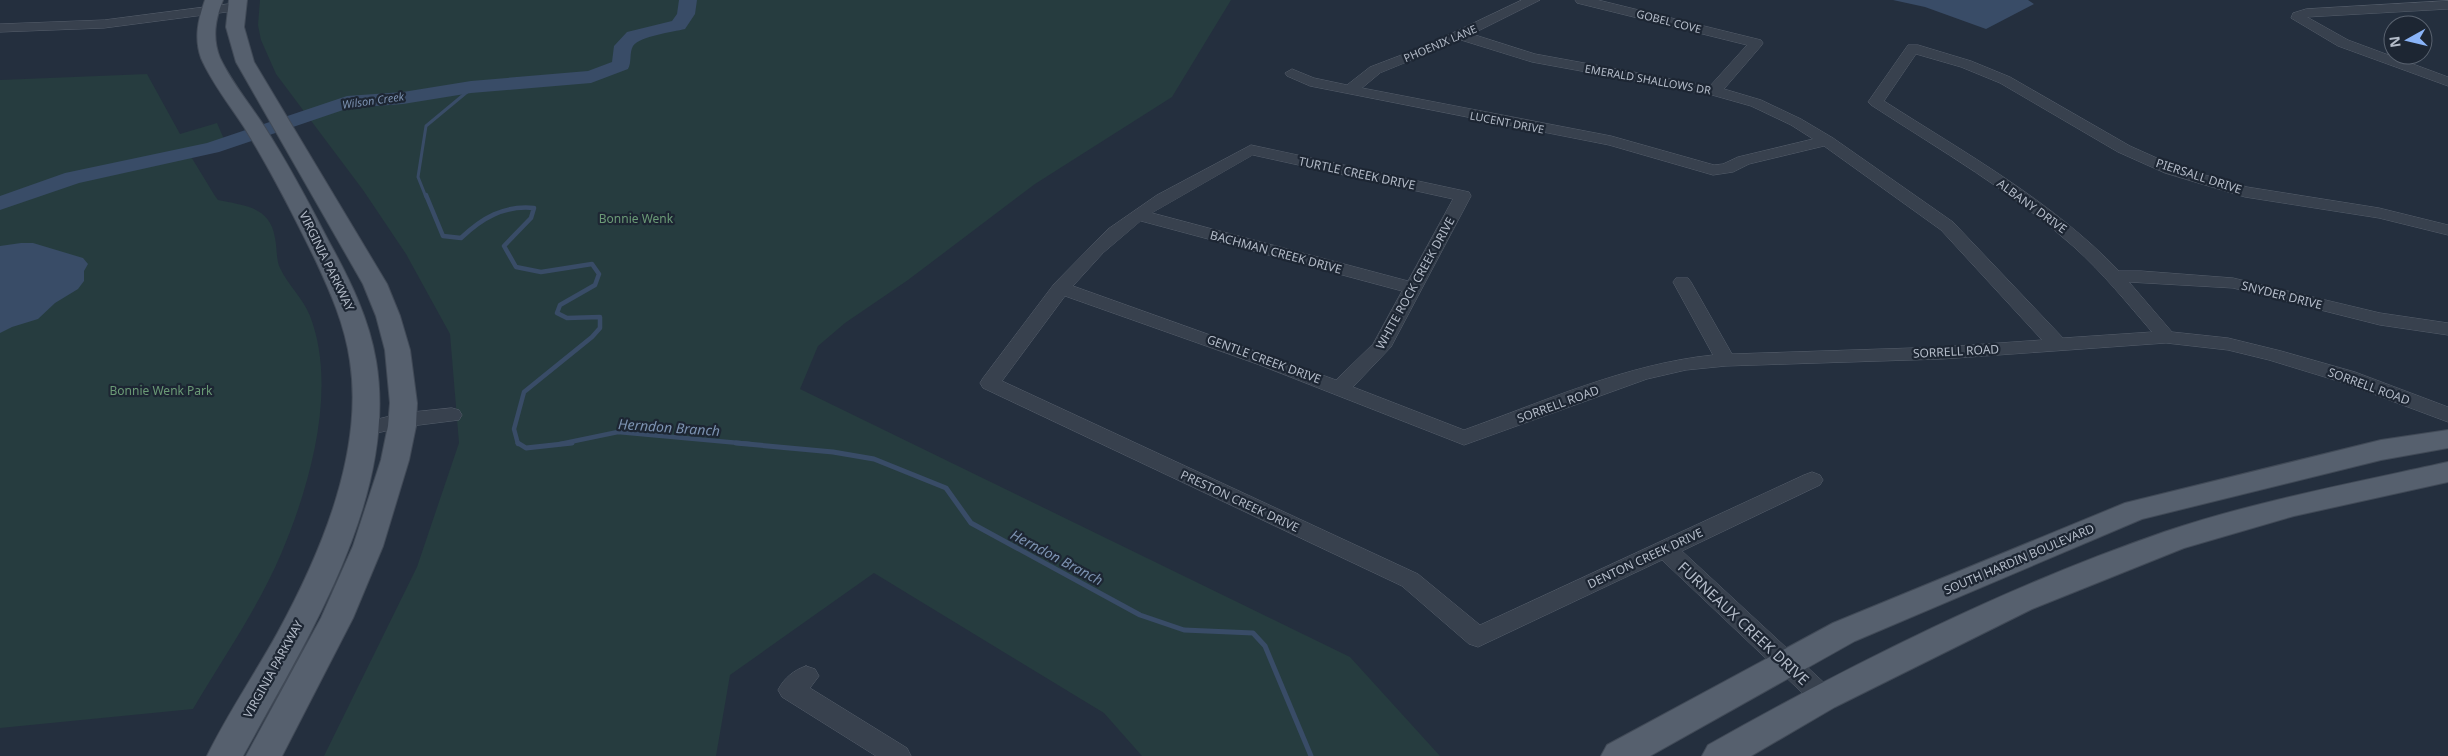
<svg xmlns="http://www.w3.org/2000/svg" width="2448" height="756" viewBox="0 0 2448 756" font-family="'Noto Sans',sans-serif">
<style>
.green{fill:#263c3f}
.water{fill:#394c67}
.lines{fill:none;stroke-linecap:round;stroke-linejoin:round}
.stream-far2{stroke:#394c67;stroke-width:3}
.stream-far1{stroke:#394c67;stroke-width:4.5}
.stream{stroke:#394c67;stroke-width:5}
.river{fill:#394c67;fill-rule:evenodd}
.minor-casing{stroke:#565f6c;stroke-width:1}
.major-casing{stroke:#414a57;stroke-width:2}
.minor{fill:#38414e;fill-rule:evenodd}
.major{fill:#56606e;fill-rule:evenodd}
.labels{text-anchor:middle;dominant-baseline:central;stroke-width:4.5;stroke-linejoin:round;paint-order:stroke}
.far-street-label{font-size:11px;fill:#b4bcc9;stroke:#1d2633}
.far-water-label{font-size:11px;font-style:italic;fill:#7c92b1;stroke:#1d2633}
.street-label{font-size:12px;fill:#b4bcc9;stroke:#1d2633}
.park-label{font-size:12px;fill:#6b9a76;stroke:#1d2633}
.water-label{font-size:14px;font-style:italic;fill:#7c92b1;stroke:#1d2633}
.near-street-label{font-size:15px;fill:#b4bcc9;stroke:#1d2633}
</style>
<rect width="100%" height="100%" fill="#242f3e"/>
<path class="green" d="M260 0H1231L1172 97 1035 184 908 280 845 323 818 346 800 389 1350 657 1440 756H1142L1104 713 874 573 730 675 716 756H324L417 567 459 443 450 334 406 254 363 190 276 74 261 40 258 25Z
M147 74 180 134 217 123 227 146 190 155 215 196 218 200C245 206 270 206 275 238 277 247 276 260 280 268 288 285 303 298 310 316 338 388 310 486 281 554 258 608 223 658 193 709L0 728V80Z"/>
<path class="water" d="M1893 0H2028L2034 4 1986 29 1925 7Z
M21 243H33L83 258 88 264 84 271V281L78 289 55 303 38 319 12 327 0 333V246Z"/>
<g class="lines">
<path class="stream-far2" d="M426 197 418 177 426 126 473 87"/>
<path class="stream-far1" d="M426 195 443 236 461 238C482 218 504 205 534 208L531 218 504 246 516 267 541 272 592 264 599 274 595 285 560 305 557 313 567 318 600 317V328L592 337 524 392 514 429 518 444
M560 444 618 432 750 444"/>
<path class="stream" d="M518 443 526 448 572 443
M736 443 833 452 874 459 946 488 971 523 1140 615 1184 630 1253 633 1265 646 1311 756"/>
<path class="river" d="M679 0H697L695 14 685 29C673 32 640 36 633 46 629 53 632 62 628 69L591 83 471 93 403 104 349 108 219 152 79 183 0 210V196L65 173 207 143 347 96 403 92 471 81 588 71 612 62 614 46 627 32 672 21 677 14Z"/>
<g class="minor-casing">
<path id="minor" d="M1522 0H1540L1472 34 1535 54 1710 86 1747 45 1577 3 1575 0H1598L1761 40 1763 43 1761 46 1724 89 1761 100 1801 119 1833 138 1953 222 2063 338 2152 332C2127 303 2103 273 2074 247 2013 192 1940 150 1871 105L1868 102 1908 45H1918L1971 61 2010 77 2130 146 2177 167 2247 187 2379 208 2448 225V235L2379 218 2245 197 2165 173 2118 152 2000 83 1961 67 1916 54 1884 101C1965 153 2052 201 2119 271H2141L2233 278 2380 313 2448 323V335L2380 325 2233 288 2129 282 2172 332 2228 338 2281 351 2355 372 2448 407V422L2341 382 2269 360 2228 350 2166 343 1942 359 1726 366 1686 370 1647 379 1464 445 1257 364 1065 296 1002 381 1418 574 1480 625 1804 475 1812 472 1820 475 1823 480 1820 485 1682 551 1832 690 1836 697 1832 704 1823 708 1814 704 1662 560 1478 647 1469 644 1402 586 983 388 980 383 983 378 1054 284 1108 229 1157 195 1251 145 1469 192 1471 196 1391 347 1353 387 1464 430C1545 401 1627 364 1713 355L1673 282 1676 278H1688L1691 282 1732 354 1942 347 2042 340 1941 230 1824 146 1749 164 1733 172 1713 175 1609 145 1310 86 1287 76 1285 73 1292 69 1314 78 1347 85 1370 67 1425 46ZM1461 40 1532 62 1712 95 1751 106 1791 125 1813 139 1738 157 1723 164 1714 165 1611 136 1362 88 1380 73ZM1253 155 1453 199 1408 281 1152 213ZM1141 221 1402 291 1373 344 1336 380 1073 286 1103 253Z
M2448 1V9L2307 17 2348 40 2448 77V86L2338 46 2291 18 2293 13 2306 9Z
M237 3 244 7 242 10 104 28 0 32V24L104 20Z
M452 408 459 410 462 415 459 420 403 427 364 436 357 434 354 429 357 424 403 413Z
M806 666 815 669 819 676 810 688 907 748 911 756H876L782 697 778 690C784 678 794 670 806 666Z"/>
</g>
<g class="major-casing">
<path id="major" d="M205 0H223C215 20 212 38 220 58 232 83 249 103 264 126 287 162 308 201 328 240 349 278 369 318 376 361 399 497 305 642 243 756H207C228 713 255 674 278 632 321 553 364 452 350 361 345 325 330 291 315 259 293 214 270 169 244 127 229 104 212 83 201 58 194 38 198 20 205 0Z
M229 0H247L244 27 254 62 387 284 400 316 410 350 417 403 416 426 409 460 383 546 353 618 282 756H246L321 618 353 546 381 460 388 426 390 403 385 350 376 316 363 284 236 62 226 27Z
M2448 430V448L2381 460 2142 519 1855 641 1650 756H1601L1607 745 1833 623 2125 503 2381 440Z
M2448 462V482L2294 516 2184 548 2032 609 1835 707 1751 756H1702L1708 745C1854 663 2005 587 2164 532 2256 501 2353 483 2448 462Z"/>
</g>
<use href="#minor" class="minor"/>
<use href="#major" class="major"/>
</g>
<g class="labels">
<g class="far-street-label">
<text transform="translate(1669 21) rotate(14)">GOBEL COVE</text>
<text transform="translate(1440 43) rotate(-23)">PHOENIX LANE</text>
<text transform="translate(1648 79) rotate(10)">EMERALD SHALLOWS DR</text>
<text transform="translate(1507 122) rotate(11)">LUCENT DRIVE</text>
</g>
<g class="far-water-label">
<text transform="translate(373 100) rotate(-8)">Wilson Creek</text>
</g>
<g class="street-label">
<text transform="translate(1357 173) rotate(12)">TURTLE CREEK DRIVE</text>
<text transform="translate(2199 176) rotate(18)">PIERSALL DRIVE</text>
<text transform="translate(2032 206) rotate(36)">ALBANY DRIVE</text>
<text transform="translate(1276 252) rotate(15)">BACHMAN CREEK DRIVE</text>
<text transform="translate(327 261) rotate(64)">VIRGINIA PARKWAY</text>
<text transform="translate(1415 283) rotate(-61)">WHITE ROCK CREEK DRIVE</text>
<text transform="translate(2282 295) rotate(14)">SNYDER DRIVE</text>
<text transform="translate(1956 351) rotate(-3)">SORRELL ROAD</text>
<text transform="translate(1264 359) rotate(20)">GENTLE CREEK DRIVE</text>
<text transform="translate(2369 386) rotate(20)">SORRELL ROAD</text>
<text transform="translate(1558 404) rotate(-20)">SORRELL ROAD</text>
<text transform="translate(1240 501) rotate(25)">PRESTON CREEK DRIVE</text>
<text transform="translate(1645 558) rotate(-25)">DENTON CREEK DRIVE</text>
<text transform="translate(2019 559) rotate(-23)">SOUTH HARDIN BOULEVARD</text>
<text transform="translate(273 669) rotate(-61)">VIRGINIA PARKWAY</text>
</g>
<g class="park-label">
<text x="636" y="218">Bonnie Wenk</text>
<text x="161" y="390">Bonnie Wenk Park</text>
</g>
<g class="water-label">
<text transform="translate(669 427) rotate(4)">Herndon Branch</text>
<text transform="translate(1057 557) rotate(28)">Herndon Branch</text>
</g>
<g class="near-street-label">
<text transform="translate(1744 623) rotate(43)">FURNEAUX CREEK DRIVE</text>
</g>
</g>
<g transform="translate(2408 40) rotate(262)"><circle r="24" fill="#1d2633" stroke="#59626f"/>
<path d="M0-4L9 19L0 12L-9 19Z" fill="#8ab4f8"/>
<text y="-8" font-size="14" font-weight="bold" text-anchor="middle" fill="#b4bcc9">N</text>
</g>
</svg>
